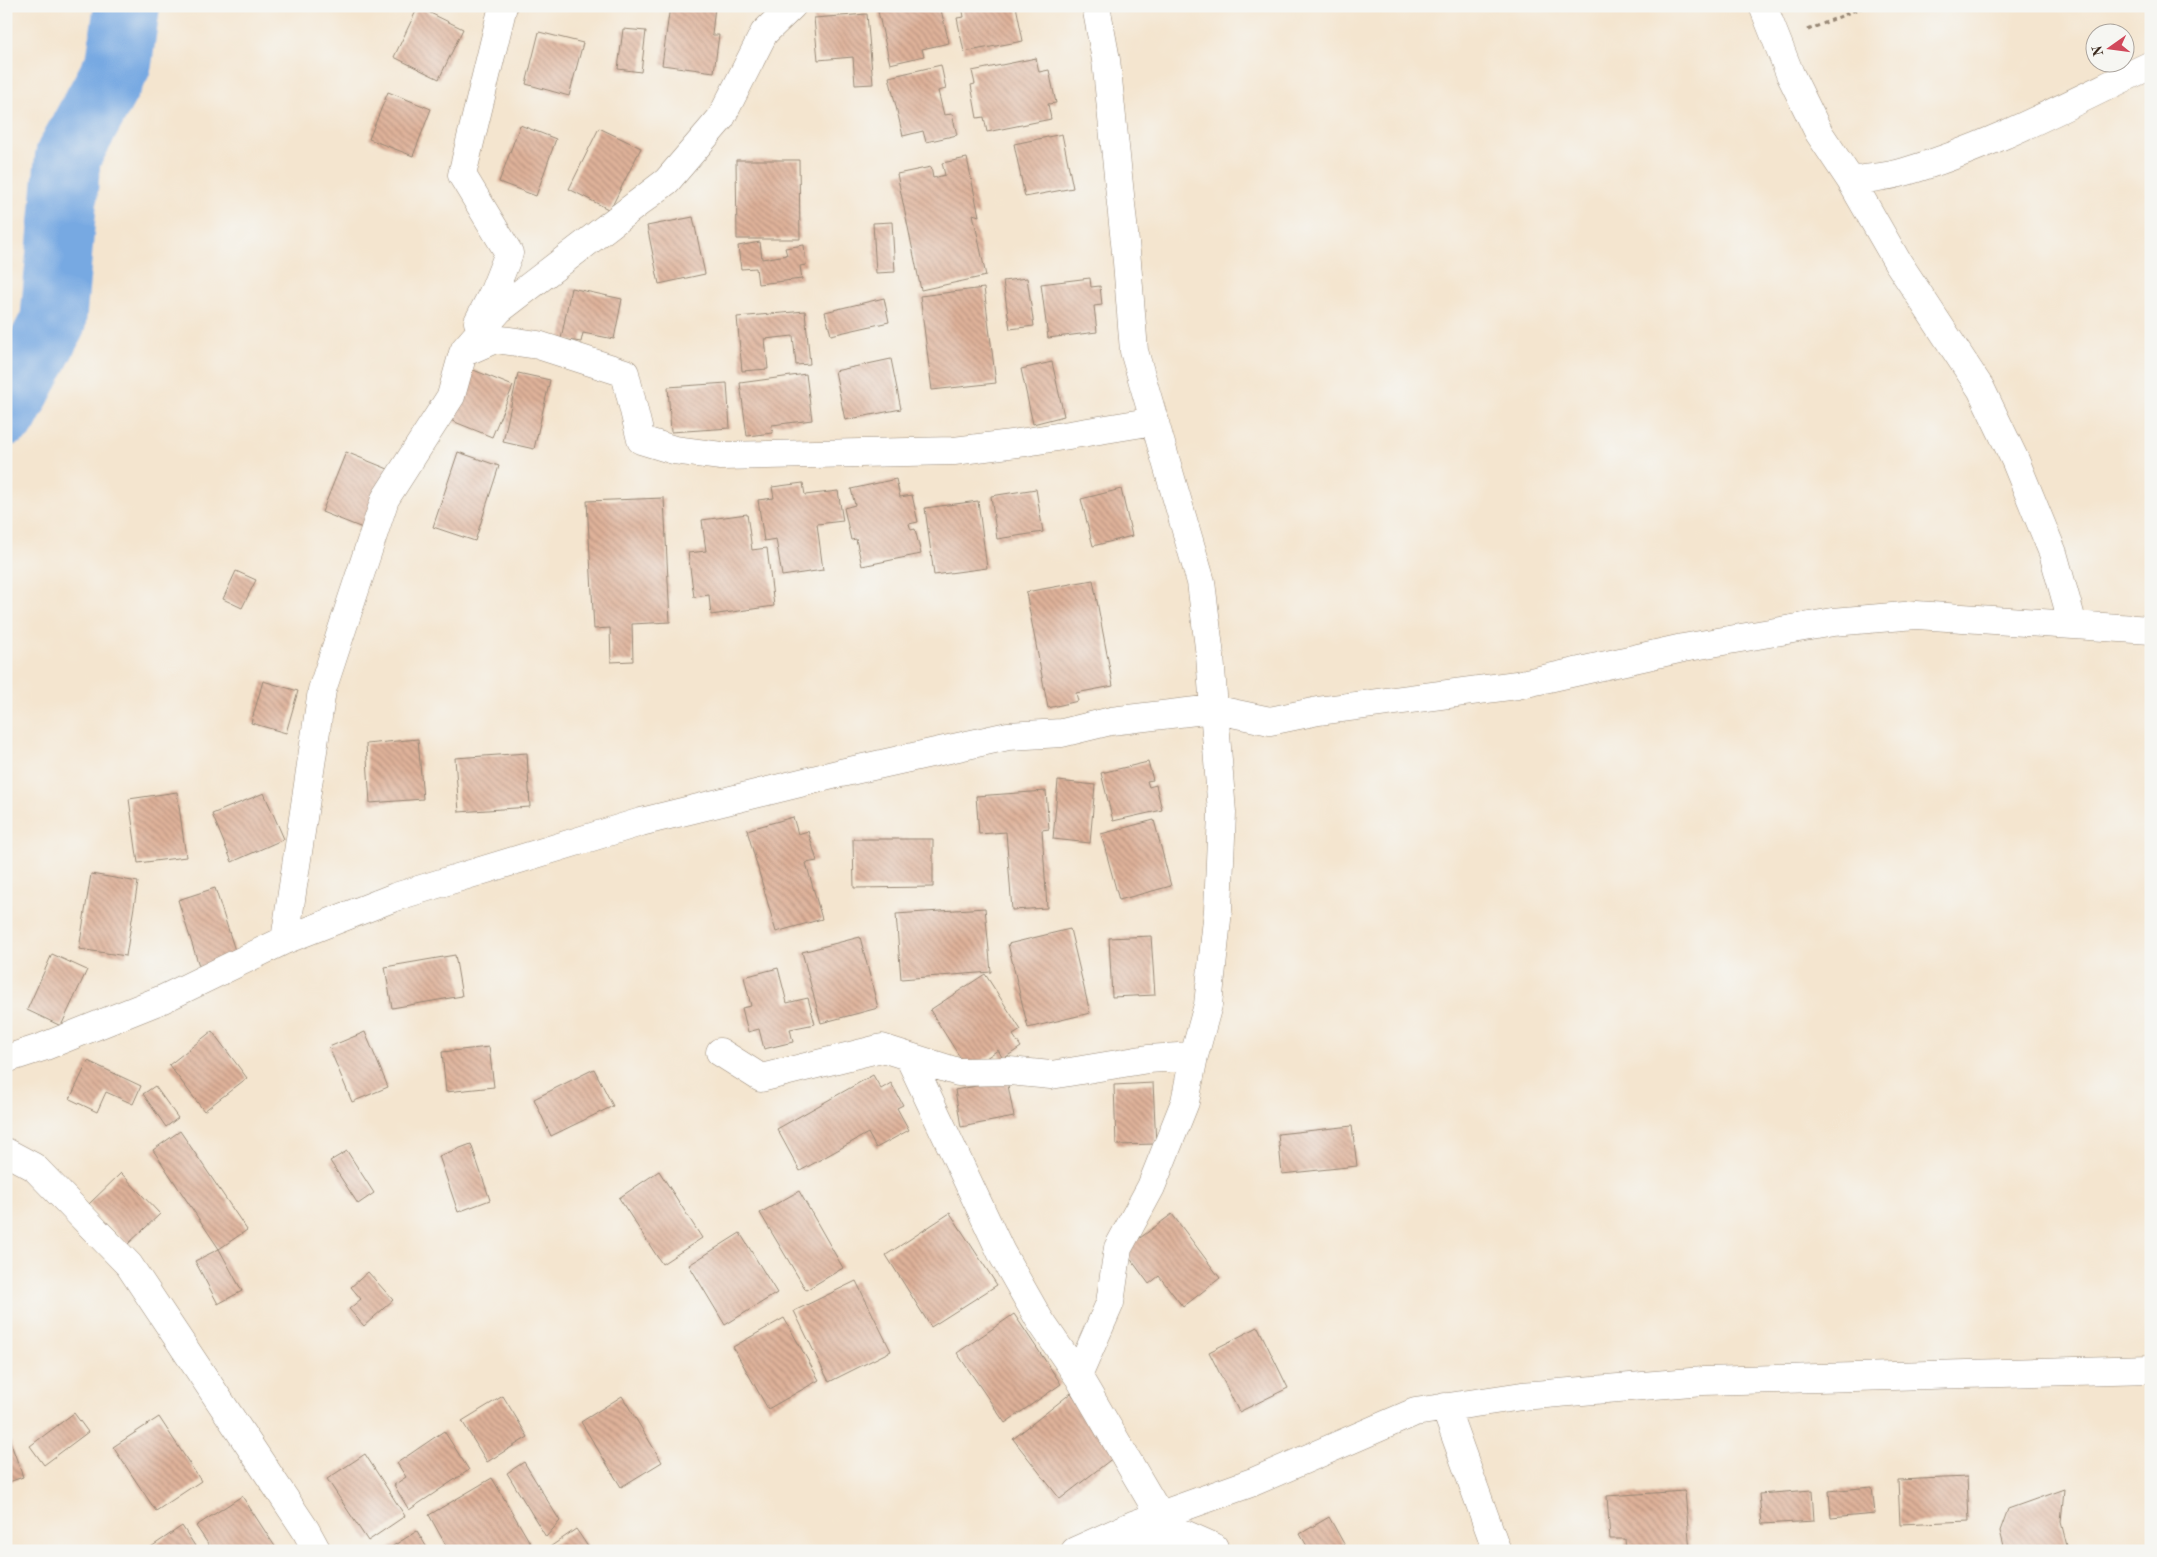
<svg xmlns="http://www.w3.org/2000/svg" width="2157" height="1557" viewBox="0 0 2157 1557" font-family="'Old Standard TT',serif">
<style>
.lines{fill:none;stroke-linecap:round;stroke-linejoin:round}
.river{stroke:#77a9e2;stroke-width:66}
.building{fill:url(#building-back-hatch)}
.street-casing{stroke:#988876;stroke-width:29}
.path{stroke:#988876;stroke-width:3;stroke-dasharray:4 4;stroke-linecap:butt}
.street{stroke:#fff;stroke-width:28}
</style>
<defs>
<pattern id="building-back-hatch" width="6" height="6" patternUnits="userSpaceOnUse" patternTransform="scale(1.25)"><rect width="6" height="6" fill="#dfb29a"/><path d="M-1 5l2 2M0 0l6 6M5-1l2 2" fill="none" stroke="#b6917d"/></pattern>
</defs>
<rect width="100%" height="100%" fill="#f6f6f2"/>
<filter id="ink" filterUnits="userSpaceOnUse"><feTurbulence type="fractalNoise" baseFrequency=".02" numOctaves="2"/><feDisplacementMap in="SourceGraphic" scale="10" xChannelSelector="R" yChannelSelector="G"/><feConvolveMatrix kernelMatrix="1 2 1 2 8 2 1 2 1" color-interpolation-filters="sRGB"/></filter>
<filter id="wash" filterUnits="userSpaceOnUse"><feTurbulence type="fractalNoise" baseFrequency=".0096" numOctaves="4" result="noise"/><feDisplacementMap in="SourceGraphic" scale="20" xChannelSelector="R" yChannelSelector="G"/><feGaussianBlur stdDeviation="1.12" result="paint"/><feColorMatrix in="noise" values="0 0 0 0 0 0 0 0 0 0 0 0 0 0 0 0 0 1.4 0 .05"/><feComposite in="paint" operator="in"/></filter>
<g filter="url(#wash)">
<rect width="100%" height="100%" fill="#f4e5cf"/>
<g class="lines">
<path class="river" d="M6 413 53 322 68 156 119 63 127 6"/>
</g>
<g id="blocks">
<path class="building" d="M670 6H715L712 35H719L714 72 662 65Z
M940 6 949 43 922 49 924 56 890 64 877 7Z
M962 6H1016L1023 41 964 52 957 18 964 17Z
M418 7 463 29 439 79 394 57Z
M867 14 873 84 855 85 853 57 818 60 814 18Z
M623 29 646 31 641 72 618 69Z
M539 32 583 43 569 96 526 84Z
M1036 58 1039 72 1049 70 1056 103 1048 104 1051 119 987 132 984 117 977 118 971 85 975 84 972 71Z
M941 65 946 89 938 91 944 115 952 114 957 135 926 142 923 131 903 136 889 77Z
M388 92 431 109 413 156 369 139Z
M520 125 556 139 536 196 499 182Z
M599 128 641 148 610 210 569 189Z
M1062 134 1073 188 1025 197 1014 144Z
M967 158 979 216 973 214 986 276 921 290 897 174 931 167 933 178 945 175 942 163Z
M736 160H799L800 239H737Z
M693 217 705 274 659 284 647 226Z
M892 222 895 272 876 273 873 223Z
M760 242 762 259 787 255 785 248 804 245 806 265 800 266 802 279 758 284 756 268 741 269 738 246Z
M1027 278 1034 326 1010 329 1003 281Z
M1090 278 1091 287 1100 286 1102 305 1094 306 1097 332 1048 338 1041 284Z
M571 288 622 299 614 339 583 333 581 342 561 339Z
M984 288 996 383 932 390 920 296Z
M884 298 889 322 831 335 825 312Z
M805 311 810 364 796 365 793 336 765 339 768 369 742 371 737 317Z
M891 359 901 409 845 420 835 371Z
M1052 362 1064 416 1033 424 1021 369Z
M471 369 513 386 492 437 450 420Z
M518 373 550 380 534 449 503 442Z
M806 374 812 420 772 425 773 433 747 436 740 383Z
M727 383 730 428 671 432 668 387Z
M346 452 388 469 365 529 322 512Z
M458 452 499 466 475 541 433 527Z
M896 479 900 497 912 495 918 522 909 524 911 530 915 529 921 554 862 566 856 539 851 540 844 508 855 505 851 489Z
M803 483 805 495 838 491 843 521 817 524 823 570 782 576 776 539 764 541 758 500 774 498 772 487Z
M1036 489 1043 532 997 539 991 496Z
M1121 489 1132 536 1093 546 1081 499Z
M664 498 670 622 632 624 633 661 611 662 610 628 594 629 587 501Z
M978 501 987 568 934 575 925 508Z
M747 514 752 550 767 548 774 606 711 615 709 595 694 597 688 553 706 551 702 520Z
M236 571 256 580 242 608 223 599Z
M1093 580 1113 686 1076 693 1078 701 1048 708 1026 592Z
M263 681 298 691 286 733 251 723Z
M418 739 423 799 370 803 366 744Z
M527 753 530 807 459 812 455 758Z
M1148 762 1153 780 1147 781 1149 787 1156 785 1162 810 1113 821 1101 773Z
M1058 781 1095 785 1090 843 1053 839Z
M1046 791 1049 829 1042 830 1047 908 1012 910 1006 832 979 834 976 796Z
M177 792 186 857 138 863 129 799Z
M264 793 284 839 232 862 212 814Z
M793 817 798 834 808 831 817 861 806 863 822 919 776 932 747 830Z
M1154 820 1171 886 1119 900 1101 834Z
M853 839H933V887L854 888Z
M91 874 138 882 126 956 79 949Z
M215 888 238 960 201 972 178 900Z
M985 908 991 972 901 979 896 914Z
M1070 929 1090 1013 1028 1028 1008 944Z
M1151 936 1155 995 1112 997 1109 938Z
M860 937 878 1008 821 1023 802 952Z
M52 954 87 970 61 1026 27 1010Z
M455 955 462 996 392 1008 385 967Z
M778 968 787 1003 808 998 815 1024 790 1029 793 1042 764 1049 759 1029 748 1032 742 1008 751 1006 744 977Z
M985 974 1021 1030 1013 1035 1021 1047 1003 1059 998 1050 968 1070 930 1010Z
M212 1031 247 1078 204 1111 169 1065Z
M365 1032 388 1087 352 1102 329 1047Z
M489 1047 494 1087 446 1092 442 1052Z
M88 1061 141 1086 133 1104 106 1092 97 1112 70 1099Z
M594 1069 613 1106 551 1136 534 1099Z
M873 1075 881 1089 891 1083 903 1105 897 1108 909 1130 876 1148 868 1133 800 1171 777 1129Z
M1007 1080 1014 1117 961 1127 955 1090Z
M1153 1083 1156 1144 1116 1145 1114 1085Z
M155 1086 178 1118 166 1127 143 1094Z
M1352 1126 1357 1166 1282 1174 1278 1134Z
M180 1131 247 1230 219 1249 153 1150Z
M471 1144 490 1200 458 1212 439 1156Z
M347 1151 374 1193 358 1204 330 1161Z
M659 1171 702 1238 662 1264 619 1198Z
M121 1173 160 1214 128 1244 89 1204Z
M799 1191 843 1268 806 1290 760 1213Z
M950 1213 997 1285 931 1327 886 1255Z
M1172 1214 1220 1278 1183 1307 1159 1276 1149 1284 1124 1250Z
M740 1233 777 1293 725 1325 689 1265Z
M219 1249 242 1291 218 1304 195 1261Z
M368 1272 393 1300 364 1326 349 1309 361 1299 351 1287Z
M856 1281 891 1351 829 1382 794 1311Z
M1014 1314 1061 1384 1005 1423 957 1353Z
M784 1318 819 1380 768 1409 733 1347Z
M1258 1327 1288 1388 1239 1412 1209 1352Z
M1071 1393 1118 1454 1060 1499 1013 1439Z
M503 1396 528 1437 487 1462 462 1421Z
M622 1396 662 1462 621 1487 581 1422Z
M74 1413 88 1432 44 1465 30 1446Z
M159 1417 201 1481 156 1511 113 1447Z
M6 1430 23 1477 6 1483Z
M444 1431 469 1470 409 1510 394 1485 406 1477 397 1463Z
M365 1454 405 1516 368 1541 327 1479Z
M524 1462 560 1521 546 1537 507 1473Z
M1967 1477 1969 1521 1900 1524 1898 1480Z
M492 1478 532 1546 524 1551H449L429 1515Z
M1872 1487 1875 1514 1831 1518 1829 1491Z
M2064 1489 2061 1522 2067 1546 2048 1551H2005L2000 1531 2008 1509Z
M1812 1490 1814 1521 1762 1524 1759 1494Z
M1685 1491 1690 1551H1626L1625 1539H1610L1607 1496Z
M242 1496 278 1551H213L196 1526Z
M1329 1517 1348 1551H1310L1300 1534Z
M182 1526 197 1549 195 1551H145Z
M576 1529 591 1551H549L547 1549Z
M417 1531 429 1551H385Z"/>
</g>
</g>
<g filter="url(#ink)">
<use href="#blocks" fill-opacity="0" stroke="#988876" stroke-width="1"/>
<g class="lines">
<g class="street-casing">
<path id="street" d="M1763 6 1790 74 1819 133 1851 181 1897 261 1981 389 2015 460 2053 553 2073 625
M1851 181C1869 178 1888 177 1904 172 1990 147 2071 103 2151 65
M478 322 494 291 509 253 462 175 503 6
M465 349 499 310 667 181 721 118 764 33 792 6
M285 940 322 690 385 499 451 396 463 353 495 339 538 345 625 373 641 440 674 450 721 456 954 451 1026 442 1155 421
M720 1052 761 1078 882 1048 958 1072 1009 1071 1051 1075 1148 1059 1194 1056
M909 1057 1001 1252 1039 1319 1078 1376 1160 1516
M6 1059 43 1047 163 999 285 940 395 897 641 822 841 773 1008 736 1062 733 1111 721 1213 709 1270 721 1318 711 1517 685 1683 648 1833 622 1916 615 2151 630
M6 1152 34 1167 129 1265 305 1529 317 1551
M1078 1376 1110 1303 1118 1248 1151 1187 1185 1102 1194 1056 1208 1005 1218 910 1222 813 1210 656 1201 582 1134 351 1127 262 1106 60 1096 6
M1445 1407 1497 1551
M1075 1551 1133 1525 1253 1482 1415 1412 1522 1396 1703 1381 2151 1369
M1125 1551 1180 1532 1214 1547"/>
</g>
<path class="path" d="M1808 30 1865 6"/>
<use href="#street" class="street"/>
</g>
</g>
<rect width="2157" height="1557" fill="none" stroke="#f6f6f2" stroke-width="25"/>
<g transform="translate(2110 48) rotate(256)"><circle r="24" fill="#f6f6f2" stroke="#aba49d"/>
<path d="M0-4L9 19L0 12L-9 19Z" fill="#d1495b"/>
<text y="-8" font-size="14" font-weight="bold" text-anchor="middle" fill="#3b2a1e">N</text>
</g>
</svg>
